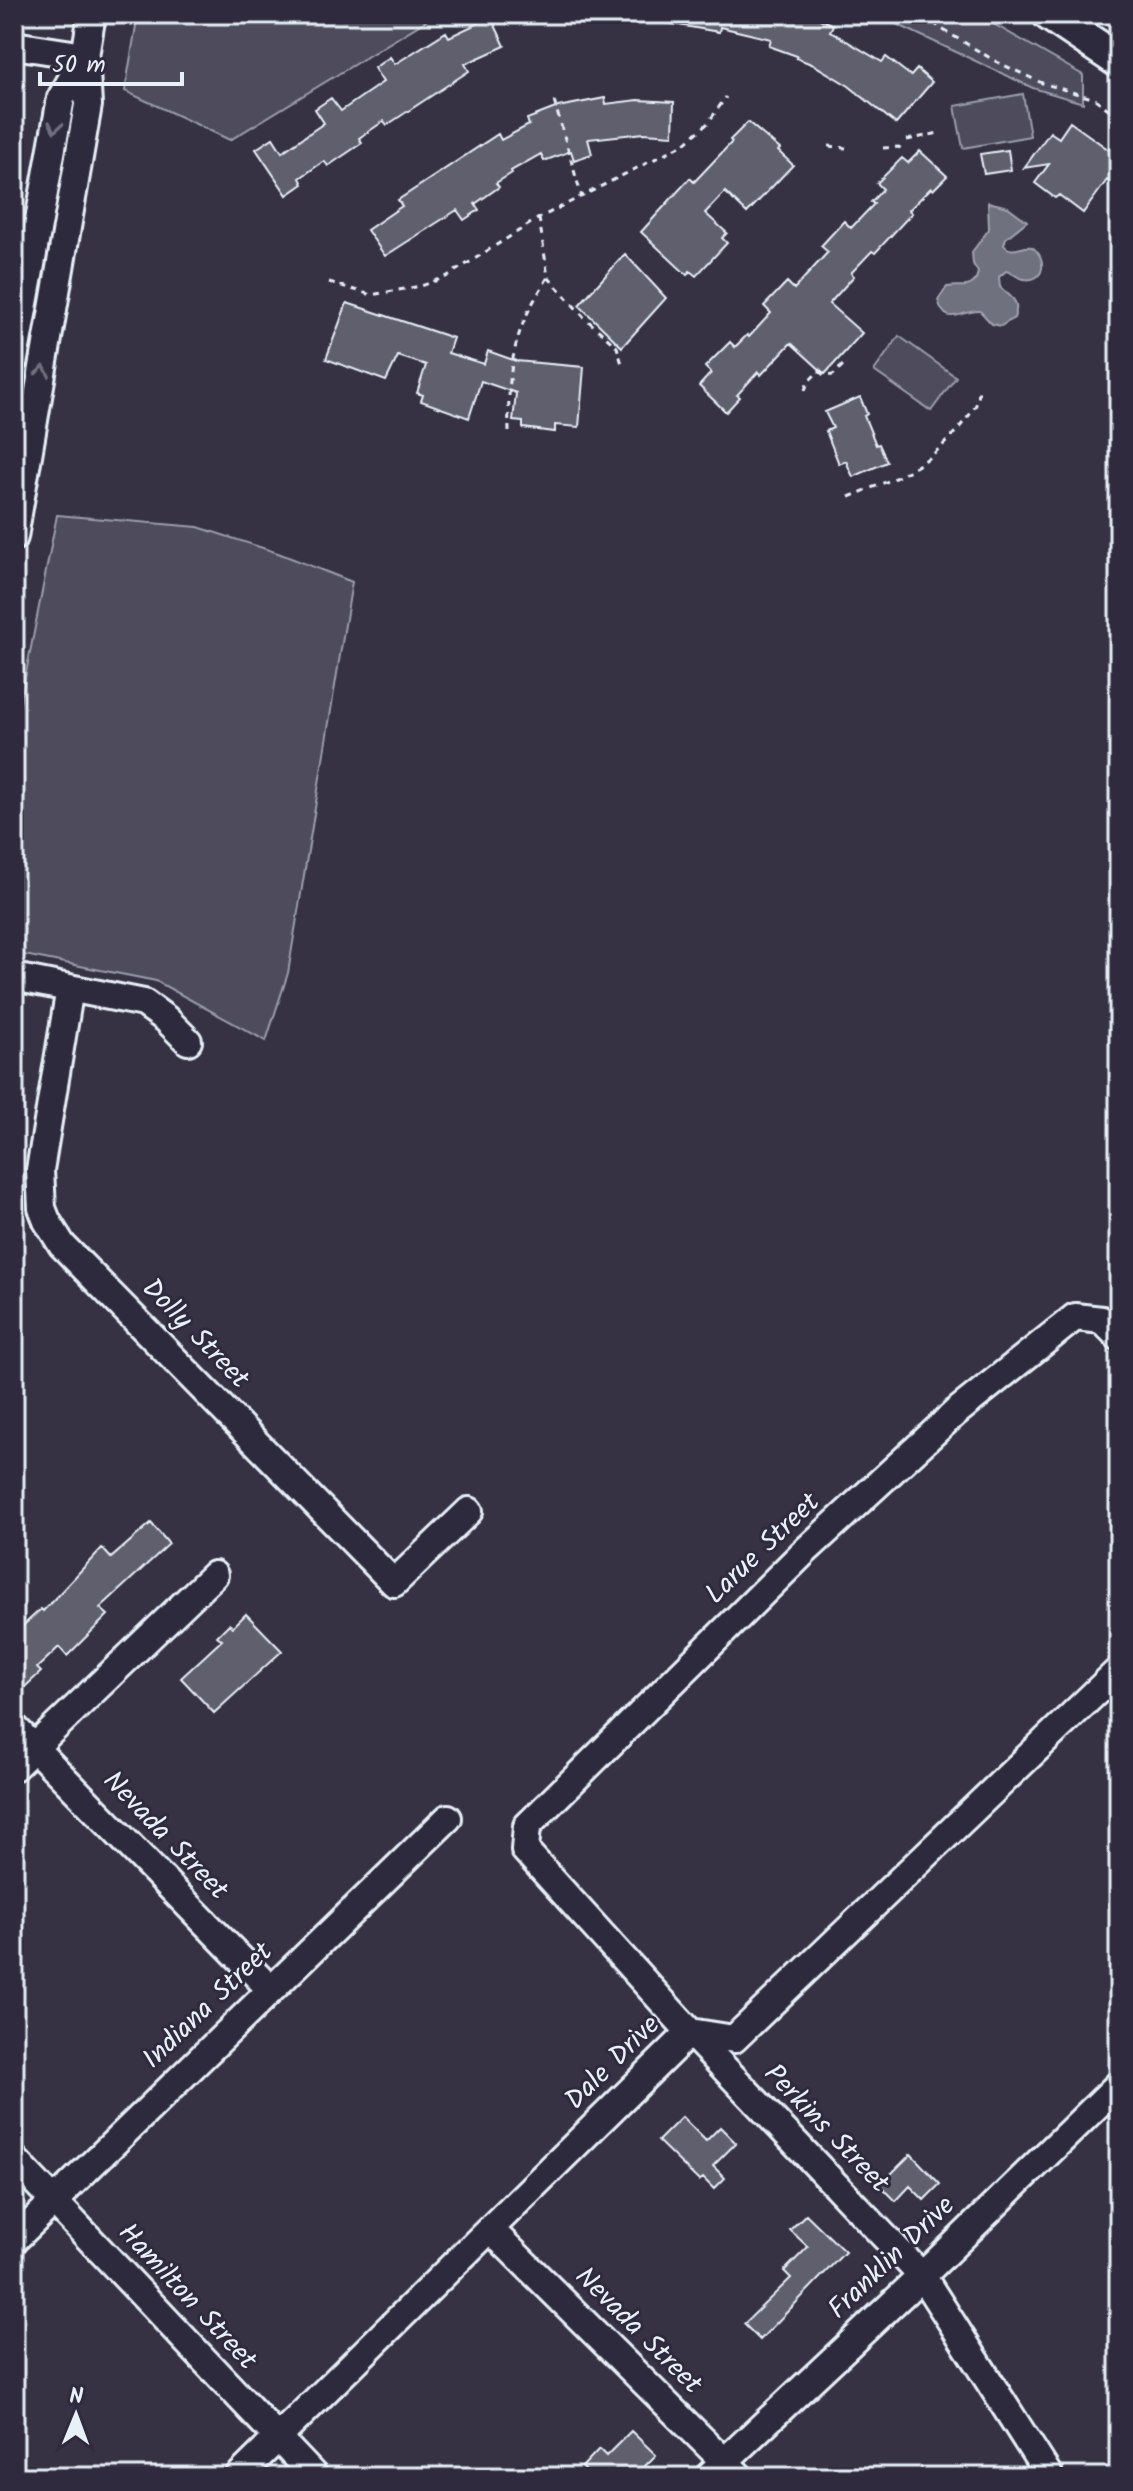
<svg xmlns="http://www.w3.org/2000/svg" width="1133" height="2491" viewBox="0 0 1133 2491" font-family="Kalam,sans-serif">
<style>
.green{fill:#4d4b5c;stroke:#9a9eaa;stroke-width:2}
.water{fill:#70717f;stroke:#a0a4af;stroke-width:2}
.building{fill:#605e6e;stroke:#e8f1f8;stroke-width:2}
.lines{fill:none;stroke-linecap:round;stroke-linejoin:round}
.minor-casing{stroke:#e8f1f8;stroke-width:32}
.major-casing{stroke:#e8f1f8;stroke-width:38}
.path{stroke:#e8f1f8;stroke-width:3;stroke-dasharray:6 6;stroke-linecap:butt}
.minor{stroke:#2f2a3d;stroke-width:26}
.major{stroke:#2f2a3d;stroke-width:32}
.oneway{stroke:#70707e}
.labels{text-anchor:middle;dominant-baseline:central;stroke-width:6;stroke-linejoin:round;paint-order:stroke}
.street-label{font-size:28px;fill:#e8f1f8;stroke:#2f2a3d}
</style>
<rect width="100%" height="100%" fill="#363244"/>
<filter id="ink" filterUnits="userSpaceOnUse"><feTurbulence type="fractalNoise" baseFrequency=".0125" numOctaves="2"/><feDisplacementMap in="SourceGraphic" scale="16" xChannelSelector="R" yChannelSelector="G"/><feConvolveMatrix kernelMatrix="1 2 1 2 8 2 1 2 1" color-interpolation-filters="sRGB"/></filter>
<g filter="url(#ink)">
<path class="green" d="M138 14H437L230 140 125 91Z
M875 14H976L1083 75V103L1033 88Z
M1023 94 1030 136 963 148 955 106Z
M899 336 956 377 931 411 874 371Z
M57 515 198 527 278 553 352 582 288 973 266 1041 156 981 14 953V734Z"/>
<path class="water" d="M988 202 1008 207 1027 221 1006 238 1004 245C1012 255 1022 245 1032 247 1048 258 1045 283 1024 279 1015 278 1014 272 1006 271L999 277 1000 287C1011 298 1021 300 1014 318L1001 326 992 324 980 311C961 310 946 329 938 300L947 287C962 284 974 292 978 272L973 264 972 252 989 229Z"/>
<path class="building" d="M662 14H809L833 25 830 31 882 62 886 57 911 76 917 69 932 82 896 124 849 86 814 65 796 58 797 56 769 46 771 39 720 27 719 32 661 22Z
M491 17 505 46 465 64 469 71 387 125 384 121 359 138 362 143 328 166 324 161 300 178 303 184 287 195 256 149 273 138 282 152 324 123 315 109 331 98 341 111 383 82 374 68 390 57 395 64 446 32 449 37Z
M605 98 606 104 638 100 674 102 673 135 644 133 588 139 592 154 574 160 571 151 544 161 541 154 511 171 512 173 496 183 499 187 475 204 479 210 464 220 457 210 385 256 367 230 402 206 398 200 498 134 501 140 529 125 527 119 558 107Z
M748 122 780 149 778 151 793 165 747 213 725 192 705 213 727 233 722 238 727 243 696 276 690 271 687 275 641 232 690 178 694 182 732 142 730 140Z
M1070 122 1119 157V175L1113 184 1107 180 1083 213 1059 195 1055 198 1035 183 1049 164 1024 168 1050 132 1059 138Z
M1008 150 1011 170 984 174 980 154Z
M920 151 947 176 933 190 931 188 909 210 912 213 875 253 872 251 851 273 854 276 829 304 862 333 825 374 791 343 761 375 758 372 737 395 740 397 726 412 699 386 711 373 705 367 730 342 735 347 747 335 749 337 771 313 764 306 787 282 794 289 828 252 821 246 844 221 851 228 874 204 871 202 883 189 877 183 902 158 908 163Z
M625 254 666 298 622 347 579 305Z
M347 303 453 338 448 353 484 364 488 351 516 361 584 367 579 427 555 425V432L523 428V422L513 421 516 393 481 381 469 418 421 401 423 395 417 393 426 365 398 356 386 381 326 359Z
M860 397 867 414 864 416 876 445 879 444 887 462 853 477 846 461 839 464 826 431 833 428 825 412Z
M151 1523 169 1544 100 1608 108 1615 67 1656 59 1647 37 1668 41 1672 14 1697V1634L41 1609 43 1611 102 1548 111 1558Z
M246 1614 282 1651 214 1713 181 1678 222 1640 217 1636 229 1624 233 1627Z
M682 2117 706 2141 720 2127 736 2143 713 2166 725 2178 714 2189 703 2178 699 2181 658 2141Z
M911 2154 940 2184 924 2200 910 2186 896 2201 880 2185Z
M806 2214 845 2252 760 2340 744 2324 791 2278 784 2271 808 2247 790 2230Z
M631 2431 656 2455 634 2477H592L582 2467 599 2449 606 2456Z"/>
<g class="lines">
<g class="minor-casing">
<path id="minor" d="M14 45 85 56
M14 359 61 98 85 56
M14 537 88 105 85 56 92 14
M14 977 144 1003 166 1019 188 1041
M70 988 40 1170 42 1208 47 1221 62 1245 394 1583 469 1511
M14 1727 270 1989
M14 1767 214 1575
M14 2159 315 2477
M491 2230 740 2477
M14 2240 448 1818
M238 2477 690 2032 734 2039 1119 1670
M708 2477 922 2276 1119 2084
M1050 2477 922 2276 690 2032 525 1850 527 1826 803 1553 955 1413 1075 1317 1102 1320 1119 1337"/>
</g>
<g class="major-casing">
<path id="major" d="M1049 14 1119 61"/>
</g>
<path class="path" d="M925 14 940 28 997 62 1042 83 1095 99 1119 117
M554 101 582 198
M907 140 939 133
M829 146 846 148
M883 148 899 147 903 151
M539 218 548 277 584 317 617 347 622 364
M329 282 371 295 421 286 446 277 539 218 684 144 708 123 726 97
M805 390 808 382 819 371 825 376 833 375 847 361
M509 432C508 395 509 356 524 321 530 306 540 291 548 277
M849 497C903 475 925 469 963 423 971 413 981 402 978 390"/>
<use href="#minor" class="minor"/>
<use href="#major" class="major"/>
</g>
<defs><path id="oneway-chevron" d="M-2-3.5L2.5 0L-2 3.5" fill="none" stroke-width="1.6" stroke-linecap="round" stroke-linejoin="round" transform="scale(2)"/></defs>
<g class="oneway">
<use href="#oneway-chevron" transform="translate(55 127) rotate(100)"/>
<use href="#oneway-chevron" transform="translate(43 371) rotate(-80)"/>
</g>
</g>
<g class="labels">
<g class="street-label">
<text transform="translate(195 1334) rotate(46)">Dolly Street</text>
<text transform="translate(763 1549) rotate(-44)">Larue Street</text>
<text transform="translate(165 1836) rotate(46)">Nevada Street</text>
<text transform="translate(208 2006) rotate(-44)">Indiana Street</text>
<text transform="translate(613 2063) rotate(-45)">Dale Drive</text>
<text transform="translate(826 2129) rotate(46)">Perkins Street</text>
<text transform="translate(892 2258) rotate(-44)">Franklin Drive</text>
<text transform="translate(187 2297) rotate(47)">Hamilton Street</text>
<text transform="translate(638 2331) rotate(45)">Nevada Street</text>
</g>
</g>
<rect width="1133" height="2491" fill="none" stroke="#2f2a3d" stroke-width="48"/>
<rect x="24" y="24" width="1085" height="2443" fill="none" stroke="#e8f1f8" stroke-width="3" filter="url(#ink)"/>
<g transform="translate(76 2415) rotate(1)" stroke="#2f2a3d" stroke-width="6" paint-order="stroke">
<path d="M0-6L14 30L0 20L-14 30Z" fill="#e8f1f8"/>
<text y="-12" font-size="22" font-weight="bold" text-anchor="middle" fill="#e8f1f8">N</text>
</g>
<path d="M40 72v12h142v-12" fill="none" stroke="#e8f1f8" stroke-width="4"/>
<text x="52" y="72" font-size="24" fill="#e8f1f8" stroke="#2f2a3d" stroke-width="6" paint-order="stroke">50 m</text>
</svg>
